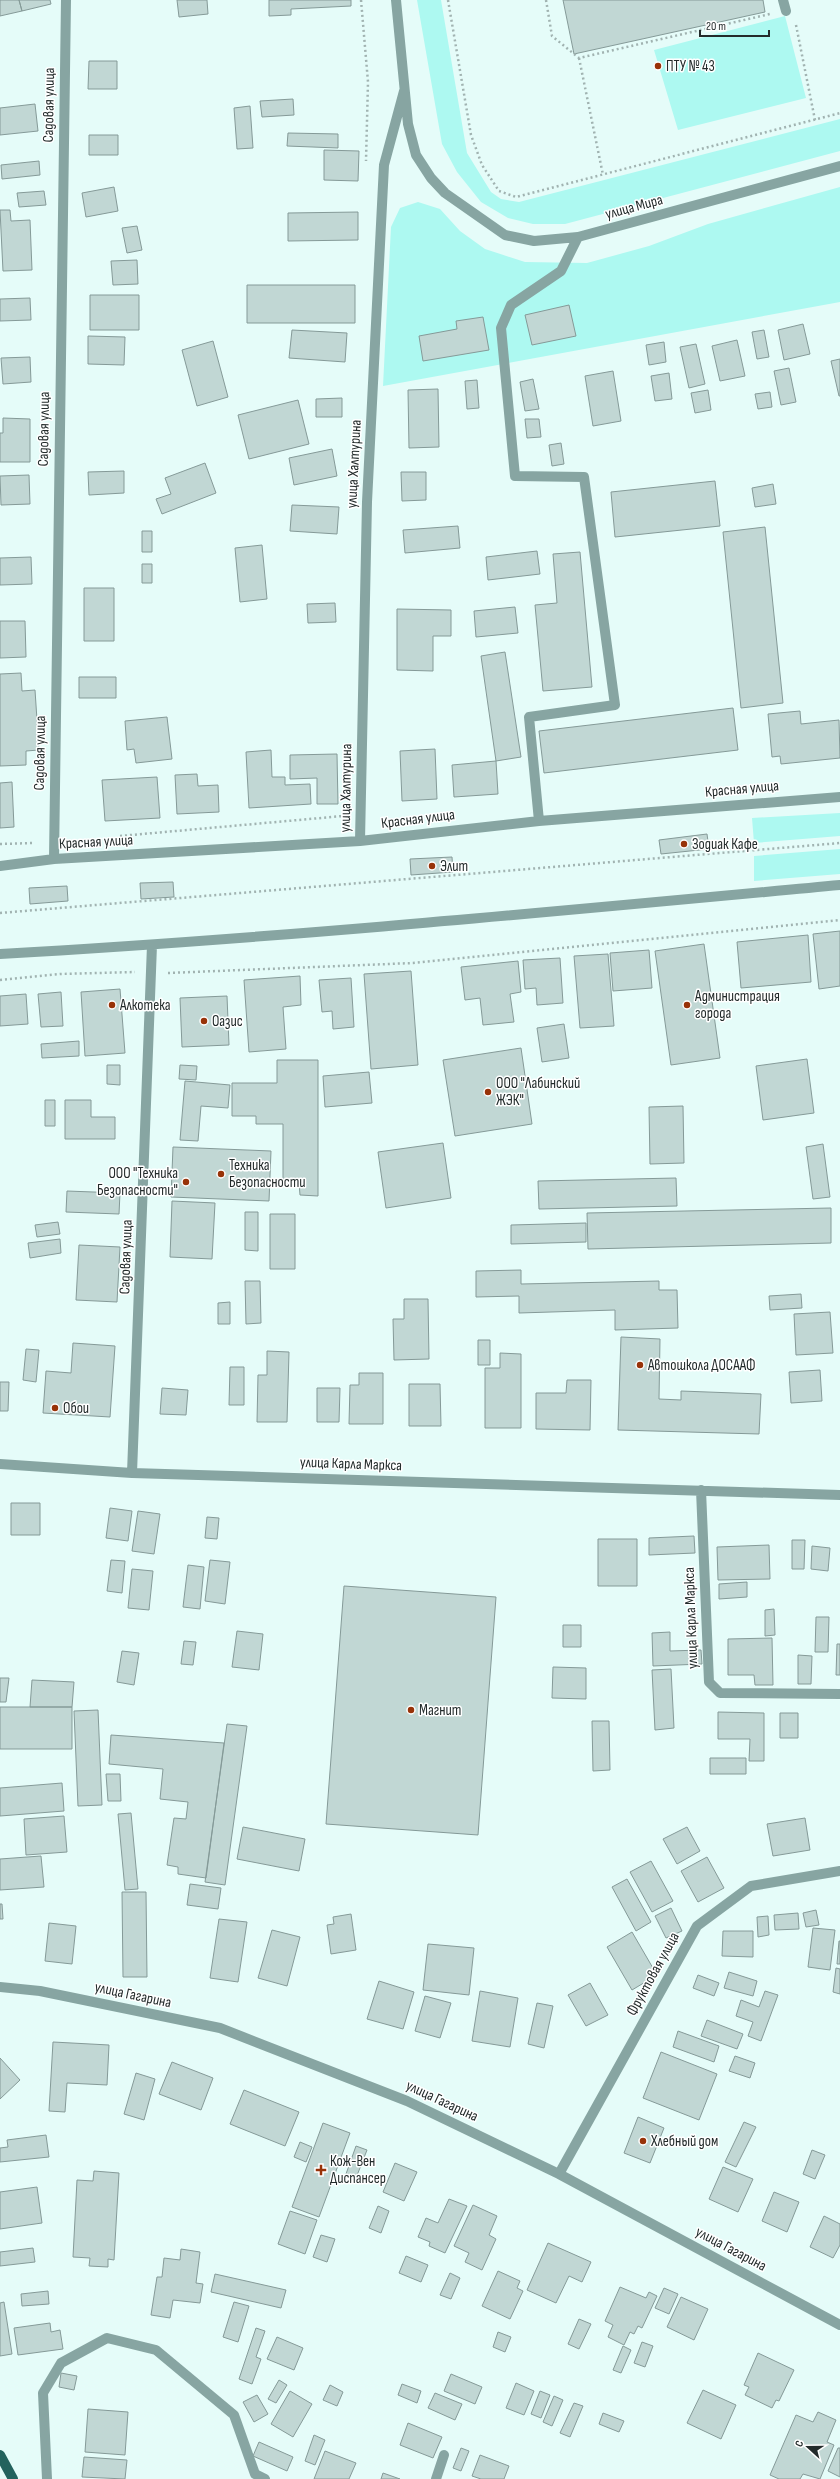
<svg xmlns="http://www.w3.org/2000/svg" width="840" height="2479" viewBox="0 0 840 2479" font-family="'Sofia Sans Condensed',sans-serif">
<style>
.green{fill:#adf9f1}
.building{fill:#c1d7d4;stroke:#859a98}
.lines{fill:none;stroke-linecap:round;stroke-linejoin:round}
.path{stroke:#a1b3b1;stroke-width:2.5;stroke-dasharray:2 3;stroke-linecap:butt}
.minor{stroke:#87a5a2;stroke-width:10}
.major{stroke:#23625d;stroke-width:10}
.poi-dot{fill:#983208;stroke:#fff;stroke-width:1.5}
.labels{text-anchor:middle;dominant-baseline:central;stroke-width:3;stroke-linejoin:round;paint-order:stroke}
.poi-label{font-size:15px;fill:#232b2b;stroke:#fff;text-anchor:start}
.street-label{font-size:15px;fill:#232b2b;stroke:#fff}
</style>
<rect width="100%" height="100%" fill="#e5fcf9"/>
<path class="green" d="M417 0H441L467 153 491 192 501 199 519 202 840 119V151L565 224H533L508 218 481 202 457 172 442 144Z
M785 16 806 98 678 130 654 50Z
M840 187V302L383 386 391 227 400 208 418 202 440 209 460 231 485 249 525 262 587 263 649 246 708 224Z
M840 813V836L754 843 752 818Z
M840 849V874L754 881V856Z"/>
<path class="building" d="M0 0H19L22 11 0 16Z
M19 0H50L51 4 22 11Z
M177 0H207L208 14 179 17Z
M269 0H351V6L291 9V15L269 16Z
M563 0H763L765 12 574 54Z
M89 61H117V89H88Z
M293 99 294 115 262 117 260 101Z
M35 104 38 131 0 135V108Z
M250 106 253 148 237 149 234 108Z
M288 133 338 134V148L287 146Z
M89 135H118V155H89Z
M324 150 359 151 358 181 324 180Z
M39 161 40 175 2 179 1 165Z
M114 187 118 211 86 217 82 193Z
M44 191 46 205 19 207 17 193Z
M0 210H10L11 221 30 220 32 270 3 271Z
M358 212V240L288 241V213Z
M137 226 142 250 127 253 122 228Z
M137 260 138 284 113 285 111 261Z
M247 285H355V323H247Z
M90 295H139V330H90Z
M30 298 31 320 0 321V299Z
M569 305 576 336 532 345 525 315Z
M483 317 489 350 423 361 419 336 457 329 456 321Z
M803 324 810 354 784 360 778 330Z
M292 330 347 333 345 362 289 358Z
M764 330 769 357 757 359 752 332Z
M88 336 125 337 124 365 88 364Z
M737 340 745 376 720 381 712 346Z
M213 341 228 397 197 406 182 350Z
M664 342 666 362 649 365 646 345Z
M696 344 705 384 689 388 680 347Z
M30 357 31 382 3 384 1 358Z
M840 359V396H839L831 361Z
M789 368 796 402 781 405 774 371Z
M613 371 621 421 593 426 585 376Z
M669 373 672 399 655 401 651 376Z
M533 379 539 409 525 411 520 382Z
M477 380 479 408 467 409 465 381Z
M438 389 439 447 409 448 408 390Z
M708 390 711 410 695 413 691 393Z
M770 392 772 407 758 409 755 394Z
M342 398V417H316V399Z
M298 400 309 444 249 459 238 415Z
M3 418 30 419V462H0V433H3Z
M525 419H539L541 437 527 438Z
M561 443 564 464 552 466 549 445Z
M332 449 337 476 294 485 289 458Z
M205 463 216 493 162 514 156 499 171 494 165 478Z
M124 471V493L89 495 88 472Z
M401 472H426V500L402 501Z
M29 475 30 504 1 505 0 476Z
M715 481 720 526 615 537 611 492Z
M773 484 776 504 755 507 752 488Z
M292 505 339 507 337 534 290 531Z
M458 526 460 548 405 553 403 530Z
M765 527 783 703 741 708 723 532Z
M142 531H152V552H142Z
M262 545 267 599 240 602 235 548Z
M537 551 540 574 488 580 486 557Z
M580 552 592 687 543 691 535 605 557 603 553 554Z
M31 557 32 584 0 585V558Z
M142 564H152V583H142Z
M84 588H114V641H84Z
M335 603 336 622 308 623 307 604Z
M515 607 518 633 476 637 474 611Z
M397 609 451 610V636H433V671L397 670Z
M0 621H25L26 657 0 658Z
M505 652 521 757 496 761 481 656Z
M21 673 22 691 35 690 39 750 26 751V765L0 766V674Z
M79 677H116V698H79Z
M733 708 738 750 544 773 539 731Z
M800 711 801 724 839 720 840 758 781 764 780 756 772 757 768 714Z
M167 717 172 759 136 763 134 749 127 750 125 721Z
M435 749 437 799 402 801 400 751Z
M271 750 272 777H285V785L310 784 311 804 249 808 246 752Z
M337 754 338 804H317V778L290 779V755Z
M496 761 498 794 454 797 452 765Z
M197 774 198 786 218 785 219 812 177 814 175 775Z
M157 777 160 818 105 821 102 780Z
M12 782 14 827 0 828V783Z
M707 834 709 849 661 854 659 840Z
M452 857 453 872 411 875 410 859Z
M173 882 174 897 141 899 140 883Z
M67 886 68 901 30 904 29 888Z
M840 931V986L819 989 813 934Z
M808 935 811 982 741 988 737 942Z
M704 944 720 1058 671 1065 655 951Z
M649 950 652 988 613 991 610 953Z
M608 954 614 1026 580 1028 574 956Z
M560 958 563 1003 537 1005 536 988 525 989 523 960Z
M518 961 521 992 510 994 514 1022 483 1025 480 998 465 1000 461 967Z
M411 971 418 1065 371 1069 364 974Z
M300 976 301 1005 283 1007 286 1049 249 1052 244 980Z
M351 978 354 1027 333 1029 332 1011 322 1012 319 980Z
M120 989 125 1053 85 1056 81 992Z
M61 992 63 1026 41 1027 38 994Z
M26 994 28 1024 0 1026V996Z
M227 996 229 1045 182 1047 180 998Z
M564 1024 569 1058 542 1062 537 1028Z
M79 1041V1056L42 1058 41 1044Z
M521 1048 532 1124 455 1136 443 1060Z
M807 1059 814 1113 763 1120 756 1066Z
M277 1060H318V1196L300 1195 299 1183H283V1124H256V1116H232V1083H277Z
M107 1065H120V1085L107 1084Z
M180 1065 197 1066 196 1080 179 1079Z
M369 1072 372 1103 325 1107 323 1076Z
M185 1081 230 1085 228 1108 201 1106 198 1141 180 1140Z
M45 1100H55V1126H45Z
M65 1100H91V1117H115V1139H65Z
M683 1106 684 1163 650 1164 649 1107Z
M443 1143 451 1198 386 1208 378 1152Z
M823 1144 830 1197 813 1199 806 1147Z
M173 1147 271 1151 269 1201 171 1197Z
M676 1178 677 1206 539 1209 538 1181Z
M67 1191 120 1193 119 1214 66 1212Z
M172 1201 215 1203 212 1259 170 1257Z
M831 1208V1243L588 1249 587 1213Z
M245 1212H258V1251L245 1250Z
M270 1214H295V1269H270Z
M58 1222 60 1234 37 1237 35 1225Z
M586 1223V1242L511 1244V1225Z
M60 1239 61 1253 30 1258 28 1243Z
M79 1245 120 1247 117 1302 76 1300Z
M521 1270V1284L659 1281V1290H677L678 1328 615 1330V1310L519 1313V1296L476 1297V1271Z
M245 1281H260L261 1323 246 1324Z
M801 1294 802 1308 770 1310 769 1296Z
M404 1299H428L429 1359 394 1360 393 1319H404Z
M230 1302V1324H218V1303Z
M830 1312 833 1353 796 1355 794 1314Z
M621 1337 660 1339 659 1399 681 1400V1391L761 1394 759 1434 618 1430Z
M478 1340H490V1365H478Z
M73 1343 115 1346 110 1417 43 1413 46 1371 71 1373Z
M26 1349 39 1350 36 1382 23 1380Z
M267 1351 289 1352 287 1422H257L258 1375H267Z
M500 1353 521 1354V1428H485V1368H500Z
M230 1367H244V1405H229Z
M820 1370 822 1401 791 1403 789 1372Z
M359 1373H383V1424H349L350 1385H359Z
M567 1380H591L590 1430 536 1429V1393H566Z
M0 1382H9L8 1411H0Z
M409 1384H440L441 1426H409Z
M162 1388 188 1390 186 1415 160 1414Z
M317 1388H340L339 1422H317Z
M11 1503H40V1535H11Z
M110 1508 132 1511 128 1541 106 1538Z
M138 1511 160 1514 154 1554 132 1551Z
M207 1517 219 1518 217 1539 205 1538Z
M694 1536 695 1553 649 1555V1538Z
M598 1539H637V1586H598Z
M792 1540H805L804 1569H792Z
M769 1545 770 1579 718 1580 717 1547Z
M812 1546 830 1548 828 1571 811 1569Z
M111 1560 125 1561 122 1593 107 1591Z
M210 1560 230 1562 225 1604 205 1601Z
M188 1565 204 1567 200 1609 183 1607Z
M132 1569 153 1571 149 1610 128 1608Z
M747 1582V1597L719 1599V1584Z
M344 1586 496 1597 478 1835 326 1824Z
M774 1609 775 1635 765 1636V1610Z
M816 1617H829L828 1652H815Z
M563 1625H581V1647H563Z
M237 1631 263 1634 259 1670 232 1667Z
M670 1632V1651L701 1650 702 1664 653 1666 652 1633Z
M772 1638 773 1685H755L754 1675H728V1639Z
M184 1641 196 1642 193 1665 181 1664Z
M837 1644H840V1675H836Z
M122 1651 139 1653 134 1685 117 1682Z
M798 1655 812 1656 811 1684H798Z
M553 1667 586 1668V1699L552 1698Z
M671 1669 674 1728 655 1730 652 1670Z
M0 1678H9L6 1702H0Z
M32 1680 74 1682 72 1707H30Z
M0 1707H72V1749H0Z
M98 1710 102 1805 78 1806 74 1711Z
M718 1712 764 1713V1761H749L750 1739H718Z
M780 1713H798V1738H780Z
M592 1721H609L610 1770 593 1771Z
M227 1724 247 1726 225 1885 205 1882Z
M111 1735 224 1743 206 1878 178 1874V1867L167 1865 174 1818 186 1819 188 1802 160 1799 163 1769 109 1764Z
M710 1758H746V1774H710Z
M106 1774H120L121 1801H108Z
M62 1783 64 1811 0 1816V1788Z
M131 1813 138 1889 125 1890 118 1814Z
M64 1816 67 1852 26 1855 24 1819Z
M805 1818 810 1850 773 1856 767 1824Z
M243 1827 305 1839 299 1871 237 1859Z
M687 1827 700 1851 677 1864 663 1839Z
M41 1856 44 1887 0 1890V1859Z
M707 1857 724 1888 698 1902 681 1871Z
M651 1861 673 1901 652 1912 630 1872Z
M627 1879 651 1922 636 1931 612 1887Z
M190 1884 221 1888 218 1909 187 1905Z
M122 1892H146L147 1977H123Z
M0 1904H2L3 1919H0Z
M671 1908 682 1931 666 1938 655 1916Z
M816 1910 819 1925 806 1927 803 1913Z
M798 1913 799 1929 775 1930 774 1915Z
M351 1914 356 1950 331 1954 327 1925 334 1924 333 1917Z
M768 1916 769 1935 758 1937 757 1917Z
M219 1919 247 1922 238 1982 210 1978Z
M49 1923 76 1926 72 1964 45 1961Z
M813 1928 835 1930 830 1970 808 1967Z
M272 1930 300 1937 287 1986 258 1978Z
M723 1931H753V1957L722 1956Z
M632 1932 657 1975 632 1990 607 1947Z
M839 1941H840V1964H837Z
M428 1944 474 1948 469 1995 423 1990Z
M836 1968 840 1969V1994L833 1992Z
M729 1972 757 1981 753 1996 724 1988Z
M698 1975 719 1983 714 1996 693 1988Z
M379 1981 414 1992 403 2029 367 2019Z
M590 1983 608 2015 586 2026 568 1995Z
M480 1991 518 1998 510 2047 472 2041Z
M765 1991 778 1995 761 2041 748 2036 753 2022 736 2016 741 2000 759 2007Z
M425 1996 451 2003 440 2038 415 2031Z
M537 2003 553 2006 544 2048 528 2044Z
M707 2020 743 2034 737 2049 701 2036Z
M678 2031 719 2046 714 2062 673 2047Z
M53 2042 109 2045 107 2085 67 2083 65 2112 49 2111Z
M661 2052 717 2074 699 2120 643 2098Z
M735 2056 755 2063 750 2078 729 2071Z
M0 2058 20 2080 0 2099Z
M172 2062 213 2078 201 2110 159 2094Z
M136 2073 155 2079 144 2120 124 2114Z
M244 2090 299 2112 285 2146 230 2124Z
M638 2117 664 2128 650 2163 624 2153Z
M744 2122 756 2127 736 2167 725 2162Z
M323 2123 350 2133 319 2217 292 2207Z
M46 2135 49 2157 0 2162V2148L8 2147 7 2140Z
M300 2142 312 2147 306 2162 294 2157Z
M356 2146 367 2150 356 2178 346 2174Z
M812 2150 825 2155 815 2179 803 2174Z
M395 2163 417 2172 404 2201 383 2192Z
M723 2167 753 2179 738 2212 709 2199Z
M94 2171 119 2173 114 2260 108 2259V2267L89 2266 90 2258 73 2257 77 2180 93 2181Z
M37 2187 42 2223 0 2229V2192Z
M774 2192 799 2202 787 2232 762 2221Z
M449 2199 467 2206 445 2253 429 2246 430 2242 418 2237 426 2218 438 2223Z
M473 2205 497 2216 489 2235 496 2239 482 2270 465 2262 469 2253 454 2246Z
M378 2206 389 2211 381 2233 369 2228Z
M290 2211 317 2220 305 2254 278 2244Z
M824 2216 840 2224V2245L833 2258 810 2247Z
M321 2235 335 2239 327 2262 313 2257Z
M548 2243 591 2262 582 2282 569 2276 556 2303 527 2290Z
M33 2248 35 2262 0 2266V2252Z
M181 2249 200 2252 196 2283 203 2284 200 2303 173 2300 170 2318 151 2315 157 2277H162L164 2258 180 2260Z
M406 2256 428 2265 421 2282 399 2273Z
M498 2271 520 2281 517 2288 523 2291 510 2319 482 2306Z
M450 2273 460 2278 451 2299 440 2295Z
M215 2274 286 2290 281 2308 211 2292Z
M620 2287 646 2298 649 2292 657 2296 642 2328 638 2326 634 2334 630 2332 624 2345 608 2337 613 2325 605 2321Z
M664 2288 678 2294 669 2314 655 2308Z
M48 2291 49 2304 22 2306 21 2294Z
M681 2297 708 2309 694 2340 667 2327Z
M4 2302 12 2354 0 2356V2303Z
M234 2302 249 2306 238 2342 223 2337Z
M579 2319 591 2324 579 2349 568 2344Z
M50 2323 51 2332 60 2330 63 2349 18 2355 14 2328Z
M256 2328 265 2331 256 2357 261 2359 252 2384 239 2379Z
M498 2332 511 2337 505 2352 493 2347Z
M277 2337 303 2348 294 2370 267 2359Z
M642 2342 653 2346 645 2367 634 2363Z
M623 2346 631 2350 621 2373 613 2370Z
M758 2353 794 2370 779 2401 776 2400 772 2408 745 2395 749 2387 744 2385Z
M61 2373 77 2376 74 2390 59 2387Z
M451 2374 482 2387 475 2404 444 2391Z
M279 2380 287 2385 276 2403 268 2399Z
M516 2383 534 2391 524 2415 506 2408Z
M402 2384 421 2391 417 2403 398 2395Z
M330 2385 343 2392 337 2406 323 2400Z
M703 2390 736 2405 721 2439 687 2423Z
M290 2391 312 2404 293 2437 271 2424Z
M540 2391 550 2395 541 2418 531 2414Z
M435 2393 462 2404 455 2420 428 2408Z
M257 2395 268 2414 254 2422 243 2402Z
M554 2396 563 2400 552 2426 543 2422Z
M574 2403 583 2406 570 2437 560 2433Z
M88 2409 128 2412 125 2455 85 2452Z
M818 2412 836 2420 827 2442 834 2445 820 2479 803 2474 800 2479H779L770 2475 796 2415 813 2422Z
M603 2413 624 2421 619 2432 599 2424Z
M408 2423 442 2437 433 2458 400 2445Z
M314 2435 325 2440 315 2465 305 2461Z
M259 2442 293 2457 287 2471 253 2456Z
M461 2448 469 2451 461 2471 453 2468Z
M838 2448H840V2477L828 2471Z
M325 2451 356 2463 349 2479H314Z
M480 2455 509 2466 504 2479H481L472 2476Z
M84 2457 127 2460 125 2479 82 2477Z
M383 2473 400 2479H381Z"/>
<g class="lines">
<path class="path" d="M361 0 368 82 366 161
M448 0 471 135 482 165 499 191 516 197 840 113
M546 0 552 36 579 58 770 14
M796 25 815 120
M579 58 603 175
M120 836 343 816
M0 844 33 843
M0 913 840 843
M168 973 413 963 840 920
M0 980 60 974 135 972"/>
<path class="minor" d="M396 0 408 124 416 155 431 178 445 193 505 235 534 241 578 237 840 166
M783 0 786 11
M539 821 529 717 615 705 584 477 515 476 501 328 511 305 561 271 578 237
M360 841 367 502 384 165 404 91
M54 859 66 0
M0 866 54 859 360 841 539 821 840 797
M0 954C281 938 560 911 840 885
M0 1464 132 1473 840 1495
M132 1473 152 945
M701 1490 709 1682 720 1693 840 1694
M0 1987 40 1991 220 2028 407 2101 559 2174 840 2325
M559 2174 697 1926 751 1886 840 1871
M47 2479 43 2393 61 2363 107 2338 156 2350 234 2415 255 2474 265 2479
M436 2479 444 2455"/>
<path class="major" d="M0 2455 13 2479"/>
</g>
<g class="poi-dot">
<circle cx="658" cy="66" r="4"/>
<circle cx="684" cy="844" r="4"/>
<circle cx="432" cy="866" r="4"/>
<circle cx="112" cy="1005" r="4"/>
<circle cx="687" cy="1005" r="4"/>
<circle cx="204" cy="1021" r="4"/>
<circle cx="488" cy="1092" r="4"/>
<circle cx="221" cy="1174" r="4"/>
<circle cx="186" cy="1182" r="4"/>
<circle cx="640" cy="1365" r="4"/>
<circle cx="55" cy="1408" r="4"/>
<circle cx="411" cy="1710" r="4"/>
<circle cx="643" cy="2141" r="4"/>
<path d="M319 2164h4v4h4v4h-4v4h-4v-4h-4v-4h4z"/>
</g>
<g class="labels">
<g class="poi-label">
<text x="666" y="66">ПТУ № 43</text>
<text x="692" y="844">Зодиак Кафе</text>
<text x="440" y="866">Элит</text>
<text x="695" y="996">Администрация<tspan x="695" dy="17">города</tspan></text>
<text x="120" y="1005">Алкотека</text>
<text x="212" y="1021">Оазис</text>
<text x="496" y="1083">ООО "Лабинский<tspan x="496" dy="17">ЖЭК"</tspan></text>
<text x="229" y="1165">Техника<tspan x="229" dy="17">Безопасности</tspan></text>
<text x="178" y="1173" text-anchor="end">ООО "Техника<tspan x="178" dy="17">Безопасности"</tspan></text>
<text x="648" y="1365">Автошкола ДОСААФ</text>
<text x="63" y="1408">Обои</text>
<text x="419" y="1710">Магнит</text>
<text x="651" y="2141">Хлебный дом</text>
<text x="330" y="2161">Кож-Вен<tspan x="330" dy="17">Диспансер</tspan></text>
</g>
<g class="street-label">
<text transform="translate(49 105) rotate(-89)">Садовая улица</text>
<text transform="translate(634 207) rotate(-15)">улица Мира</text>
<text transform="translate(44 429) rotate(-89)">Садовая улица</text>
<text transform="translate(354 464) rotate(-87)">улица Халтурина</text>
<text transform="translate(40 753) rotate(-89)">Садовая улица</text>
<text transform="translate(346 788) rotate(-89)">улица Халтурина</text>
<text transform="translate(742 789) rotate(-5)">Красная улица</text>
<text transform="translate(418 819) rotate(-7)">Красная улица</text>
<text transform="translate(96 842) rotate(-3)">Красная улица</text>
<text transform="translate(126 1257) rotate(-88)">Садовая улица</text>
<text transform="translate(351 1464) rotate(2)">улица Карла Маркса</text>
<text transform="translate(691 1618) rotate(-92)">улица Карла Маркса</text>
<text transform="translate(653 1974) rotate(-61)">Фруктовая улица</text>
<text transform="translate(133 1995) rotate(12)">улица Гагарина</text>
<text transform="translate(442 2101) rotate(25)">улица Гагарина</text>
<text transform="translate(731 2249) rotate(28)">улица Гагарина</text>
</g>
</g>
<g transform="translate(808 2447) rotate(291)" stroke="#ffffff" stroke-width="3" paint-order="stroke">
<path d="M0-3L7 15L0 10L-7 15Z" fill="#232b2b"/>
<text y="-6" font-size="11" font-weight="bold" text-anchor="middle" fill="#232b2b">С</text>
</g>
<path d="M700 30v6h69v-6" fill="none" stroke="#232b2b" stroke-width="2"/>
<text x="706" y="30" font-size="12" fill="#232b2b" stroke="#ffffff" stroke-width="3" paint-order="stroke">20 m</text>
</svg>
